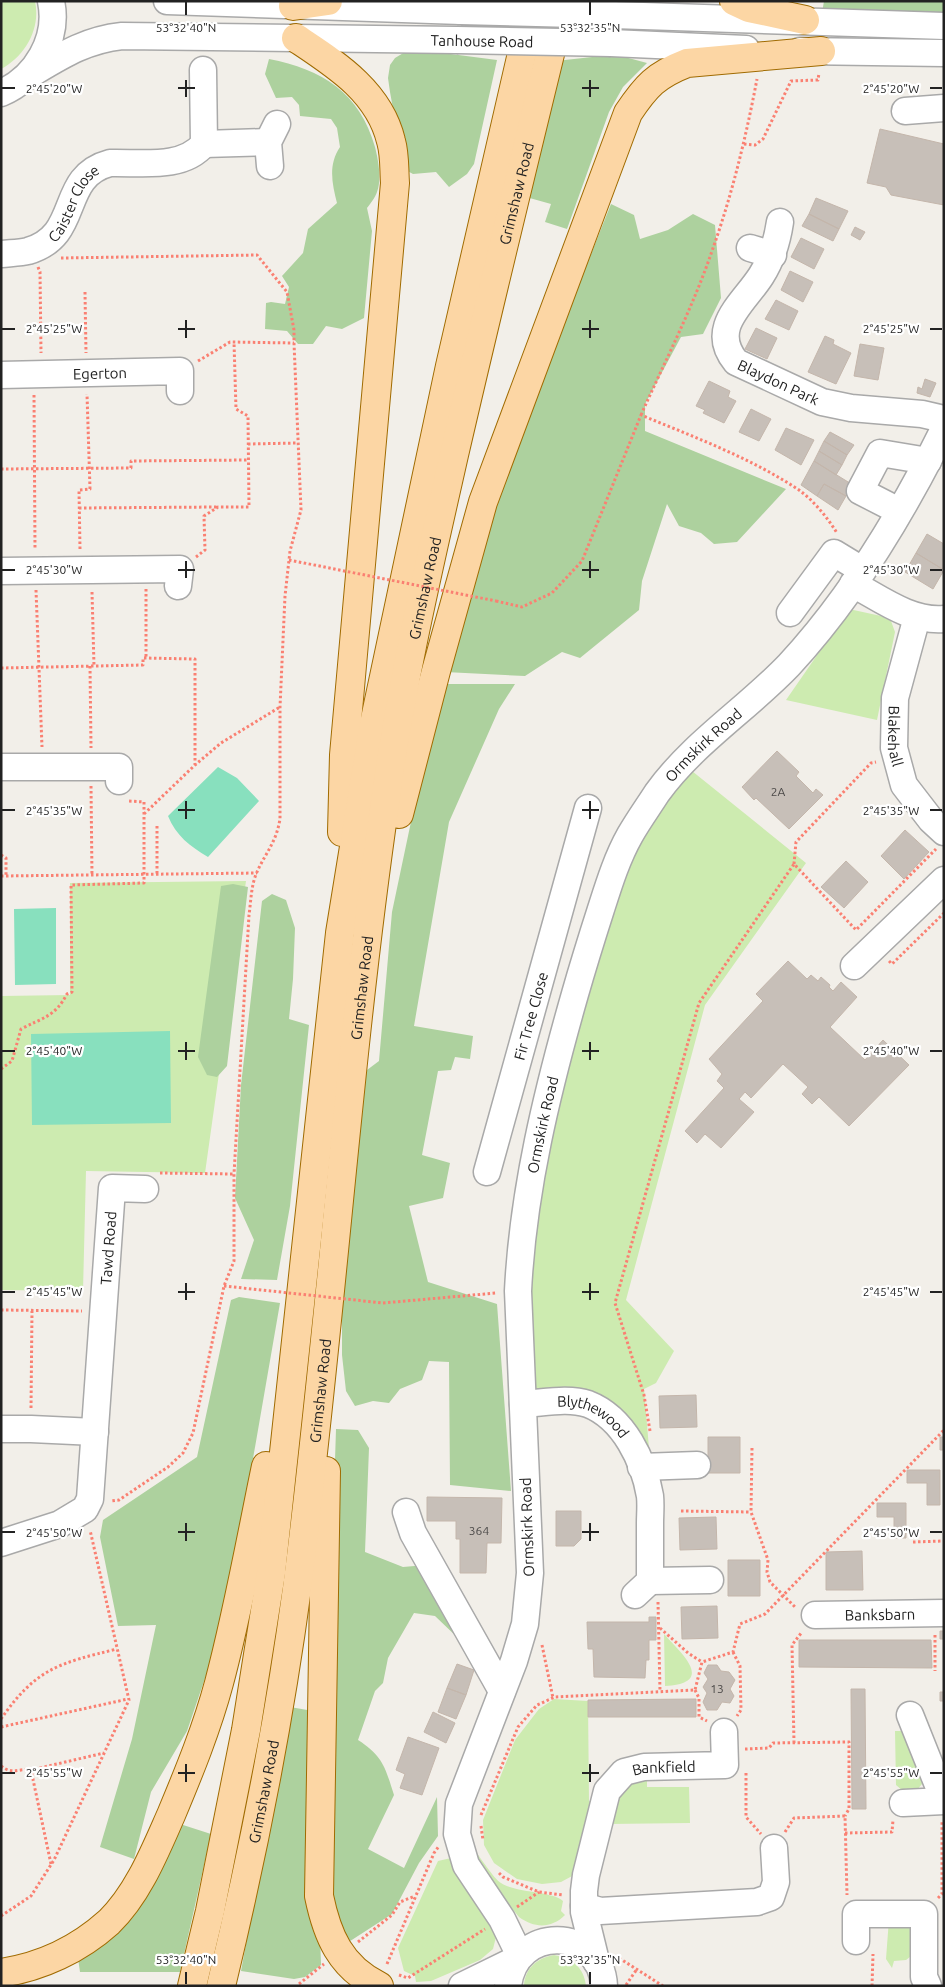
<svg xmlns="http://www.w3.org/2000/svg" width="945" height="1987" viewBox="0 0 945 1987" font-family="Ubuntu,sans-serif">
<style>
.grass{fill:#cdebb0}
.forest{fill:#add19e}
.pitch{fill:#88e0be}
.building{fill:#c7bfb8;stroke:#c4b6ab}
.lines{fill:none;stroke-linecap:round;stroke-linejoin:round}
.minor-casing{stroke:#a9a9a9;stroke-width:29}
.major-casing{stroke:#a06b00;stroke-width:30}
.path{stroke:#fa8072;stroke-width:3;stroke-dasharray:2.5 2.5;stroke-linecap:butt}
.minor{stroke:#fff;stroke-width:26}
.major{stroke:#fcd6a4;stroke-width:28}
.minor-bridge-casing{stroke:#a9a9a9;stroke-width:29;stroke-linecap:butt}
.path-bridge{stroke:#fa8072;stroke-width:3;stroke-dasharray:2.5 2.5;stroke-linecap:butt}
.minor-bridge{stroke:#fff;stroke-width:26}
.ticks{fill:none;stroke:#222;stroke-width:2}
.labels{text-anchor:middle;dominant-baseline:central;stroke-width:4.5;stroke-linejoin:round;paint-order:stroke}
.number-label{font-size:12px;fill:#4b4948}
.street-label{font-size:15px;fill:#222;stroke:#fff}
.ticks-label{font-size:12px;text-anchor:middle;fill:#222;stroke:#fff;stroke-width:4.5;stroke-linejoin:round;paint-order:stroke}
</style>
<rect width="100%" height="100%" fill="#f2efe9"/>
<path class="grass" d="M1 1H35C41 29 25 56 1 69Z
M849 609 881 616 891 621 895 632 877 720 786 700Z
M692 771 806 863 705 1005 626 1300 674 1351 656 1383 644 1389 650 1460 568 1389H534L530 1301 537 1185 559 1088 615 903 643 835 668 797Z
M246 881 205 1173 86 1171 83 1291 1 1290V996L70 995V883Z
M664 1634C682 1654 716 1683 665 1686Z
M554 1699 588 1701 589 1801 593 1803 574 1875 561 1882 542 1884 517 1879 494 1863 484 1845 483 1820 515 1740 539 1709Z
M895 1731H902L924 1776 922 1784 916 1791H903L896 1785Z
M643 1778H647V1787H689L690 1823 608 1824 613 1806 624 1788Z
M474 1849C480 1857 494 1879 501 1883 516 1893 553 1891 563 1901L561 1911 565 1915C551 1929 534 1928 519 1917L474 1862Z
M451 1858 497 1933 493 1949 480 1960 431 1981 416 1982 415 1976 404 1971 398 1948 438 1861Z
M889 1919 911 1922 915 1953 906 1960 894 1961 892 1968 886 1959Z
M554 1955C572 1958 584 1967 586 1986H524C525 1968 537 1958 554 1955Z"/>
<path class="forest" d="M824 1H944V12L835 16 822 13Z
M420 50 497 60 474 164 467 174 449 187 436 172 413 174 404 169 390 92 388 78 390 65 395 58 405 52Z
M621 56 647 63 623 87 609 112 567 229 545 222 551 204 526 197 556 61 592 57Z
M269 59C322 69 360 93 375 147 378 159 382 179 377 192 375 198 370 204 367 208L372 231 364 318 342 329 326 326 313 344H298L287 331 265 329 266 303 271 302 285 304 289 287 282 276 303 253 308 229 337 203C332 183 328 165 340 147L337 128 331 119 300 116 299 105 292 97 276 98 265 74Z
M611 204 634 215 640 239 668 230 693 214 715 225 721 298 703 334 681 337 645 404V431L786 489 737 542 714 544 701 533 679 526 667 504 642 581 639 610 580 658 562 652 525 676 445 672 472 570 566 317Z
M440 684H515L499 709 449 822 414 1026 473 1036 470 1059 455 1057 451 1070 438 1071 422 1155 450 1163 443 1198 409 1206 428 1282 497 1304 511 1491 450 1485 449 1362 429 1361 422 1380 400 1389 389 1403 373 1401 355 1406 346 1391 342 1355V1281L359 1076 379 1061 392 912Z
M233 884 248 887 227 1066 217 1077 207 1075 198 1057 221 886Z
M272 894 286 900 295 928 293 979 289 1019 309 1025 290 1206 277 1280 241 1279 254 1240 235 1198 241 1085 262 901Z
M239 1297 280 1303 246 1499 219 1637 187 1731 151 1792 134 1859 100 1847 132 1739 156 1625 118 1626 100 1537 103 1520 197 1457 231 1300Z
M336 1429 358 1430 369 1448 365 1552 403 1567 426 1565 460 1640 435 1616 414 1613 388 1658 383 1683 375 1691 358 1740C383 1756 385 1767 394 1795L368 1849 404 1868 437 1797 438 1836 419 1863 392 1914 344 1945 322 1869Z
M290 1707 313 1711 321 1965 305 1977 294 1979 241 1971Z
M180 1824 211 1834 180 1972H80L78 1958Z"/>
<path class="pitch" d="M218 767 237 778 259 801 208 857C190 846 176 836 168 816Z
M56 908V984L15 985 14 909Z
M170 1031 171 1123 32 1125 31 1034Z"/>
<path class="building" d="M880 129 944 144V205L891 195 886 187 867 183Z
M816 198 848 211 839 229 809 214Z
M809 214 839 229 833 241 802 226Z
M855 227 865 232 860 240 851 235Z
M801 238 824 249 814 269 791 257Z
M790 271 813 282 803 302 781 290Z
M776 300 798 311 789 330 765 319Z
M756 328 777 338 767 359 745 349Z
M825 336 834 340 833 344 851 353 836 384 808 372Z
M860 344 884 348 878 380 854 376Z
M925 379 936 383 930 397 917 393 918 387 922 389Z
M709 381 730 391 728 397 736 401 724 423 703 413 705 410 696 406Z
M751 409 771 419 759 441 739 432Z
M786 428 814 440 801 465 775 450Z
M830 432 854 445 847 455 824 441Z
M824 441 847 455 842 465 819 451Z
M819 451 842 465 836 475 814 461Z
M814 461 853 485 846 496 824 484 817 496 801 485Z
M824 484 846 496 838 510 817 496Z
M927 534 944 544V570L916 553Z
M916 553 944 570 933 589 905 572Z
M777 751 799 772 796 776 813 793 816 789 823 795 789 829 756 798 754 800 742 787Z
M905 830 929 852 904 879 881 856Z
M846 861 868 882 844 908 821 887Z
M788 961 807 979 811 975 818 981 821 977 830 985 829 987 833 991 841 982 857 997 830 1027 865 1060 883 1040 909 1065 849 1126 819 1097 812 1104 802 1094 808 1087 783 1064 751 1098 745 1092 739 1099 754 1112 721 1148 705 1134 697 1143 685 1131 724 1088 717 1081 722 1074 709 1059 763 1001 756 994Z
M696 1395 697 1427 660 1428 659 1396Z
M708 1437H740V1473H708Z
M940 1437H944V1450H940Z
M907 1470H940V1505H927V1483H907Z
M427 1497 502 1498 501 1543H487L486 1573H460V1539H456V1521H427Z
M877 1503H906V1538H894V1517H877Z
M556 1511H581V1539L574 1546H556Z
M716 1517 717 1549 680 1550 679 1518Z
M862 1551 863 1590H826V1552Z
M728 1560H760V1596H728Z
M717 1606 718 1638 682 1639 681 1607Z
M649 1617H656V1640H649V1660H646L645 1678 594 1677 593 1649H588L587 1622H649Z
M940 1631H944V1701H940V1692H944V1639H940Z
M799 1640H931L932 1668 799 1667Z
M457 1664 474 1670 466 1695 447 1688Z
M708 1665H717L721 1671 729 1672 735 1680 730 1689 734 1696 730 1703 722 1702 717 1710H707L703 1702 707 1693 703 1687 708 1679 704 1673Z
M447 1688 466 1695 456 1719 438 1712Z
M851 1689H865L866 1809H852Z
M696 1699V1717H588V1700Z
M433 1712 455 1723 446 1743 424 1732Z
M408 1737 439 1748 422 1795 400 1788 405 1774 396 1770Z"/>
<g class="lines">
<g class="minor-casing">
<g id="minor">
<path d="M167 1 461 11"/>
<path d="M613 15 944 26"/>
<path d="M611 43 746 49"/>
<path d="M800 51 944 53"/>
<path d="M29 75C61 56 85 40 122 36L457 40"/>
<path d="M1 93C36 78 59 39 51 1"/>
<path d="M905 111 944 108"/>
<path d="M204 144 268 142"/>
<path d="M270 166 268 142 277 124"/>
<path id="s1" d="M780 222C777 242 772 259 761 276 743 304 708 328 736 362L822 402 851 408 922 414 944 419"/>
<path d="M750 248 773 255"/>
<path id="s2" d="M1 254C10 253 20 253 28 251 83 235 57 177 110 163 141 162 182 170 204 144L203 70"/>
<path id="s3" d="M1 375 180 371V391"/>
<path d="M899 511 860 491 880 453 928 461"/>
<path d="M1 571 180 569 178 586"/>
<path d="M853 584C881 599 911 622 944 619"/>
<path d="M790 613 834 553 862 570"/>
<path id="s4" d="M917 617 895 698 894 748 904 785 931 820 944 832"/>
<path d="M1 767H119V781"/>
<path d="M854 966 944 880"/>
<path id="s5" d="M487 1172 588 808"/>
<path id="s6" d="M523 1404C543 1403 568 1397 588 1404 624 1418 644 1461 650 1496 651 1505 650 1515 650 1523 650 1543 650 1562 650 1581L635 1595"/>
<path d="M1 1429H31L95 1432"/>
<path d="M641 1467 697 1465"/>
<path d="M406 1512 413 1533 502 1691"/>
<path id="s7" d="M1 1543 60 1524 85 1509 90 1499 112 1188 145 1189"/>
<path d="M650 1581 710 1580"/>
<path id="s8" d="M815 1615 944 1613"/>
<path d="M910 1715 944 1800"/>
<path d="M903 1803 944 1801"/>
<path d="M584 1906 600 1911 757 1902 771 1897 776 1882 774 1848"/>
<path d="M856 1941V1914H924V1977L928 1986"/>
<path id="s9" d="M520 1956 502 1919 466 1865 457 1834 459 1804 514 1661 525 1624 530 1573 518 1291C523 1190 547 1092 575 994 583 966 592 937 601 909 609 884 617 858 630 835 638 821 648 807 657 793 693 743 747 709 789 665 852 597 903 512 944 429"/>
<path id="s10" d="M596 1961 584 1912V1891L586 1875 607 1791 624 1772 644 1767 725 1765 724 1732"/>
<path d="M462 1986 517 1959"/>
<path d="M508 1986C515 1924 601 1926 604 1986"/>
</g>
</g>
<g class="major-casing">
<g id="major">
<path d="M734 1 749 8 805 20"/>
<path d="M293 6 328 1"/>
<path d="M296 38C335 64 379 91 391 141 395 155 394 169 395 183L344 755 342 832"/>
<path d="M399 814 436 671 483 502 628 113C646 86 656 75 687 63L821 51"/>
<path d="M326 1471 319 1896C327 1935 340 1967 379 1986"/>
<path d="M1 1973C41 1967 79 1949 109 1922 138 1894 155 1851 171 1815 189 1772 207 1728 219 1683 238 1612 251 1538 266 1466"/>
<path d="M192 1986 210 1911 246 1730 271 1573 340 933 374 724 450 366 534 1"/>
<path id="s11" d="M221 1986C253 1854 279 1722 297 1588 331 1327 347 1063 385 802 401 685 428 570 454 455 489 303 526 152 563 1"/>
</g>
</g>
<path class="path" d="M744 144 755 145 763 139 791 81 818 80 819 73
M61 258 257 255 287 292 294 330V343L301 510 290 551 285 596 280 707V819C276 843 266 852 257 872 251 885 251 901 249 915L234 1174V1261L224 1286 193 1433 183 1453 168 1467 119 1500 111 1501
M38 267 40 272 41 353
M85 292 86 353
M198 361 230 342 294 343
M34 395 35 549
M641 415C665 361 693 307 712 251 732 195 746 137 757 79
M248 444 298 443
M1 469 131 468V461L248 460
M79 508 218 507
M80 549 79 490 90 489 87 394
M196 557 205 550 204 516 218 507H249L248 416 236 409 234 342
M146 589V658
M36 590 42 747
M92 592 94 666
M496 601 522 607 552 593 582 561 641 415C694 437 751 458 799 490 814 501 827 517 837 533
M90 666 91 748
M1 668 143 665V658L195 659V765
M91 786 92 876
M144 814 195 765 221 743 280 707
M157 826V875
M1 855 6 858V876
M794 864 796 842 871 763 876 762
M1 876 257 873
M889 961 892 964 944 913
M1 1069 12 1061 21 1029C42 1018 55 1017 67 994L72 992 71 885 144 883V802L129 801
M160 1173 234 1174
M383 1303 496 1293
M1 1310 82 1311
M31 1408 32 1311
M650 1431 644 1395 615 1303 699 1003 794 864 856 930 936 849
M752 1448 751 1512 768 1560 767 1572 770 1582 796 1608
M681 1511 751 1512
M913 1542 944 1541
M658 1602 660 1691
M660 1628 688 1653 702 1662
M935 1635V1671
M542 1645 553 1698
M733 1652 740 1666 741 1710 737 1716
M695 1690 699 1698V1717L707 1721
M1 1719C36 1668 60 1663 117 1649
M1 1727 128 1699
M794 1743 792 1645 802 1632
M745 1749 769 1748 773 1743 849 1742V1809L845 1816
M1 1766C12 1775 19 1768 31 1770
M746 1773V1817L761 1834
M481 1815 518 1727 537 1705 555 1697 695 1690 702 1662 733 1652 740 1624 765 1614 944 1430
M481 1826 483 1840
M785 1832 794 1818 845 1816 847 1895
M845 1833 892 1832 893 1820
M51 1864 31 1770 104 1753
M499 1873 503 1877 539 1892 563 1895
M938 1898 942 1894V1821
M517 1907 539 1892
M1 1916 31 1896 54 1860 129 1700 90 1530
M358 1942 392 1915 400 1902 415 1896
M619 1958 663 1986
M387 1964 434 1853 439 1846
M399 1975 408 1978 485 1929
M299 1984 324 1964
M626 1985 637 1969
M872 1986 873 1954"/>
<use href="#minor" class="minor"/>
<use href="#major" class="major"/>
<g class="minor-bridge-casing">
<path id="minor-bridge" d="M461 11 613 15
M457 40 611 43"/>
</g>
<path class="path-bridge" d="M289 560 496 601
M224 1286 383 1303"/>
<use href="#minor-bridge" class="minor-bridge"/>
</g>
<path class="ticks" d="M186 2V15M590 2V15M186 80V97M590 80V97M2 88H15M178 88H195M582 88H599M930 88H942M186 320V338M590 320V338M2 329H15M178 329H195M582 329H599M930 329H942M186 561V578M590 561V578M2 570H15M178 570H195M582 570H599M930 570H942M186 801V819M590 801V819M2 810H15M178 810H195M582 810H599M930 810H942M186 1042V1060M590 1042V1060M2 1051H15M178 1051H195M582 1051H599M930 1051H942M186 1283V1300M590 1283V1300M2 1292H15M178 1292H195M582 1292H599M930 1292H942M186 1523V1541M590 1523V1541M2 1532H15M178 1532H195M582 1532H599M930 1532H942M186 1764V1782M590 1764V1782M2 1773H15M178 1773H195M582 1773H599M930 1773H942M186 1972V1984M590 1972V1984"/>
<g class="labels">
<g class="number-label">
<text x="778" y="791">2A</text>
<text x="479" y="1530">364</text>
<text x="717" y="1688">13</text>
</g>
<g class="street-label">
<text transform="translate(482 41) rotate(1)">Tanhouse Road</text>
<text stroke="none"><textPath href="#s11" startOffset="1819">Grimshaw Road</textPath></text>
<text stroke="none"><textPath href="#s2" startOffset="96">Caister Close</textPath></text>
<text stroke="none"><textPath href="#s3" startOffset="99">Egerton</textPath></text>
<text stroke="none"><textPath href="#s1" startOffset="204">Blaydon Park</textPath></text>
<text stroke="none"><textPath href="#s11" startOffset="1414">Grimshaw Road</textPath></text>
<text stroke="none"><textPath href="#s4" startOffset="122">Blakehall</textPath></text>
<text stroke="none"><textPath href="#s9" startOffset="1282">Ormskirk Road</textPath></text>
<text stroke="none"><textPath href="#s11" startOffset="1009">Grimshaw Road</textPath></text>
<text stroke="none"><textPath href="#s5" startOffset="162">Fir Tree Close</textPath></text>
<text stroke="none"><textPath href="#s9" startOffset="862">Ormskirk Road</textPath></text>
<text stroke="none"><textPath href="#s7" startOffset="354">Tawd Road</textPath></text>
<text stroke="none"><textPath href="#s11" startOffset="604">Grimshaw Road</textPath></text>
<text stroke="none"><textPath href="#s6" startOffset="75">Blythewood</textPath></text>
<text transform="translate(527 1527) rotate(-92)">Ormskirk Road</text>
<text stroke="none"><textPath href="#s8" startOffset="65">Banksbarn</textPath></text>
<text stroke="none"><textPath href="#s10" startOffset="240">Bankfield</textPath></text>
<text stroke="none"><textPath href="#s11" startOffset="199">Grimshaw Road</textPath></text>
</g>
</g>
<g class="ticks-label">
<text x="186" y="32">53°32'40"N</text>
<text x="590" y="32">53°32'35"N</text>
<text x="891" y="93">2°45'20"W</text>
<text x="54" y="93">2°45'20"W</text>
<text x="891" y="333">2°45'25"W</text>
<text x="54" y="333">2°45'25"W</text>
<text x="891" y="574">2°45'30"W</text>
<text x="54" y="574">2°45'30"W</text>
<text x="891" y="815">2°45'35"W</text>
<text x="54" y="815">2°45'35"W</text>
<text x="891" y="1055">2°45'40"W</text>
<text x="54" y="1055">2°45'40"W</text>
<text x="54" y="1296">2°45'45"W</text>
<text x="891" y="1296">2°45'45"W</text>
<text x="54" y="1537">2°45'50"W</text>
<text x="891" y="1537">2°45'50"W</text>
<text x="54" y="1777">2°45'55"W</text>
<text x="891" y="1777">2°45'55"W</text>
<text x="186" y="1964">53°32'40"N</text>
<text x="590" y="1964">53°32'35"N</text>
</g>
<rect width="945" height="1987" fill="none" stroke="#222222" stroke-width="5"/>
</svg>
